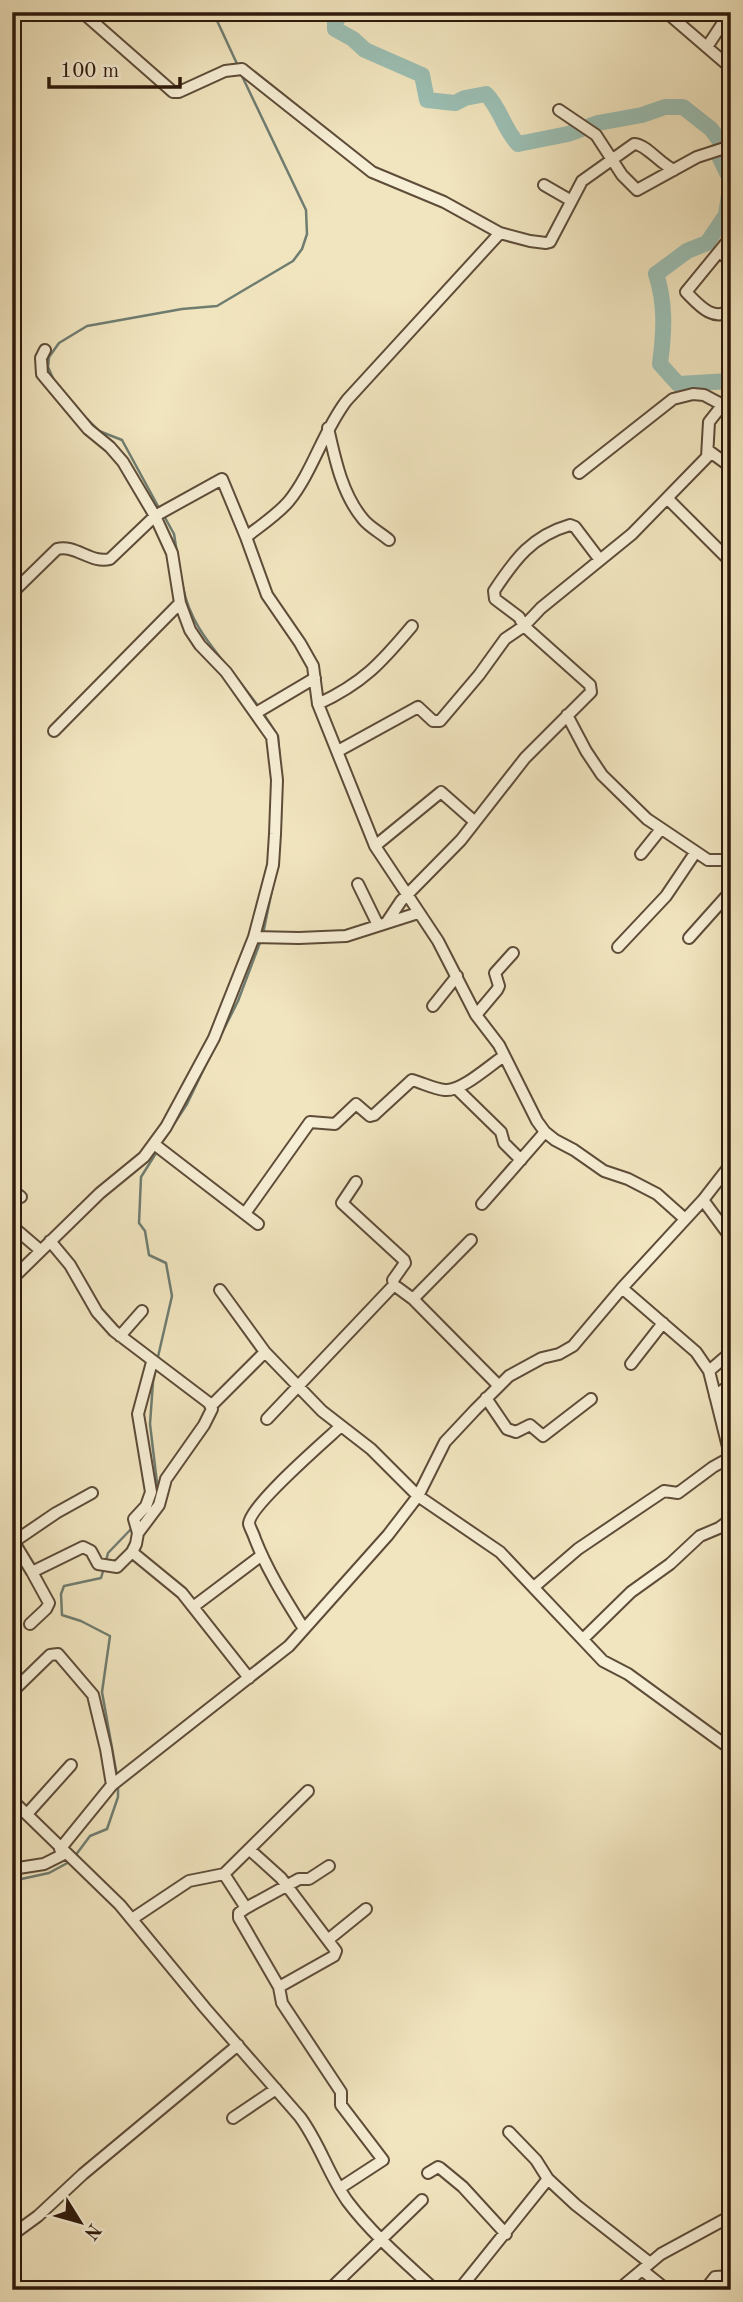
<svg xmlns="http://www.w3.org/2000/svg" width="743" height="2302" viewBox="0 0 743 2302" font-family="'Old Standard TT',serif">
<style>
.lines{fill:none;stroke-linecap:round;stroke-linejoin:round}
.stream{stroke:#6f7d71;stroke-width:2.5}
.river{stroke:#9bbfb4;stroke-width:16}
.minor-casing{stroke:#5e4c39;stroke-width:14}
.minor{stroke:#f6eed5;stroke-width:10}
</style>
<rect width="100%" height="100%" fill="#f1e5bf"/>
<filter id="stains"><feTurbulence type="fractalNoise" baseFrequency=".00286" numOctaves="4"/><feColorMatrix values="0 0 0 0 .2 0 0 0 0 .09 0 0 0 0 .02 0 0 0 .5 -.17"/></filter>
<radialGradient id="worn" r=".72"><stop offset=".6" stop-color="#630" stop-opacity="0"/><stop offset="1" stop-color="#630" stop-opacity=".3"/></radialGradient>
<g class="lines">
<path class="stream" d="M213 12 238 66
M55 383 48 367 49 357 59 343 87 326 182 309 217 306 293 261 302 249 307 234 306 210 242 76
M87 419 99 431 122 440 159 508
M163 514 174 534 177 553
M183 587C189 619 207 641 227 666
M233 673 259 707
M263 713 278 736 281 775
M278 858 281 816
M263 934 275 875
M220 1037 238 1001 261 940
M161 1144 187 1104 212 1052
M157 1361 172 1296 166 1263 149 1255 145 1231 139 1223 141 1177 158 1150
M153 1507 157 1483 150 1424 153 1382 156 1368
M106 1561 108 1553 134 1526
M104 1568 101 1578 64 1586 61 1594 62 1615 81 1621 110 1636 102 1692 117 1776
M75 1856 90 1836 107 1829 118 1797V1786
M12 1881 49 1873 71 1861"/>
<path class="river" d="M343 12 335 22V29L353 39 365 50 422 75 427 100 455 103 465 98 486 94C501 109 503 128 518 144L568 134 598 123 642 115 665 107H683L711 129 720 141 719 156 731 181 726 215 707 243 687 251 656 274C666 304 664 333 660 364L678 384 731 381"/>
<g class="minor-casing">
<path id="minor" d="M82 12 173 92H179L225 71 242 69 372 172 444 202 500 233 530 241 546 243 550 242 582 181 634 144C646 144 660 164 674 170
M666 12 731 68
M707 47 730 12
M559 110 596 135 622 175 637 190 697 157 731 146
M544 185 570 200
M731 237 686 292C698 304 713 323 731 310
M719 252 731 261
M328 428C335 459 342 494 363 519 369 527 381 533 389 540
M709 451 731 467
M579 473 673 399 693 394 704 395 721 404
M667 498 727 558
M246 537C260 526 277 515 289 501 313 471 323 431 347 400L500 233
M12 593 57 549C75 544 91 564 110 559L155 516 222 479 246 537 267 595 300 643 313 666 318 704 375 846 438 941 476 1015 499 1045 537 1121 545 1132 555 1140 574 1150 604 1171 628 1179 657 1194 685 1219
M318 704C363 683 381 663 412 626
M256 713 315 678
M567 715 586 751 602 775 647 819 708 860H731
M54 731 180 603
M338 751 418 707 433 721H440L479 675 505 639 524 626 541 608 632 534 707 457 709 422 731 394
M375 846 441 792 475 822
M641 854 661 829
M358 884 378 925
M387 922 401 901 461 840 525 758 591 692 590 685 524 626 519 617 495 599 494 591C515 559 532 536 570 525L575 527 600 560
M254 937 299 938 346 936 418 913
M689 938 731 891
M618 947 666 896 695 853
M433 1006 457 976
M476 1015 497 990 499 986 495 973 513 953
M457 1089 501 1132 504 1143 521 1160
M154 1144 258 1224
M356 1182 342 1203 404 1260 405 1263 393 1280 394 1285
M12 1190 21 1197
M703 1200 731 1238
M482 1204 545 1132
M246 1212 310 1122 335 1124 356 1104 370 1116 374 1115 412 1080C423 1083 434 1089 445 1090 461 1092 490 1065 504 1056
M12 1226 40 1250
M12 1279 100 1193 144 1157 166 1127 214 1038 254 937 273 865 275 834 277 780 272 737 226 672 200 645 190 630 180 603 172 553 155 516 123 462 110 447 88 429 42 374 41 358 45 350
M622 1288 696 1352 709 1371 731 1459
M220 1290 265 1352 322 1411 371 1449 418 1496 500 1552 603 1661 628 1674 731 1749
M413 1299 471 1240
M120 1336 142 1311
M631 1364 663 1323
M709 1371 731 1352
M715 1396 731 1384
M486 1398 507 1429 516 1432 530 1425 543 1436 591 1399
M211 1406 265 1352
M267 1419 394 1285 413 1299 499 1386
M138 1533 134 1519 146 1506 151 1492 138 1414 152 1362
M12 1539 32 1572
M12 1543 56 1513 92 1493
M132 1552 182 1593 249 1678
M534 1587 578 1549 649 1501 664 1491 678 1493 713 1467 731 1457
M193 1607 262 1555
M30 1624 46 1609 49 1603 32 1572 83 1547 91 1551 98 1564 117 1567 132 1552 136 1544 138 1533 159 1505 166 1479 204 1425 212 1409 209 1403 114 1331 97 1312 70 1265 50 1241
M304 1629C286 1600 268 1572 255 1539 254 1535 250 1528 249 1524 248 1507 326 1440 341 1426
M584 1638 631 1592 670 1564 700 1536 719 1528 731 1519
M12 1692 50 1655 58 1654 93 1695 106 1749 112 1785
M12 1800 120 1905 205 2008 300 2117C320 2144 329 2176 348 2202 373 2235 405 2262 435 2290
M27 1814 71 1765
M60 1849 112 1785 289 1646 388 1535 418 1496 445 1442 475 1410 509 1376 542 1358 559 1354 573 1346 622 1288 703 1200 731 1164
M250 1850 281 1878 336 1951 334 1956 279 1987
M12 1869 44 1864 66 1853
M224 1874 246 1908 239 1913V1918L279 1987 282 2003 341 2092V2105L383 2160 340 2188
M246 1908 299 1879H309L329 1866
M132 1919 189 1881 224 1874 308 1791
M329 1939 366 1909
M233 2118 276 2089
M509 2132 536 2160 548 2179 576 2205 650 2263
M428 2173 438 2167 440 2168 463 2187 506 2234
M12 2235 38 2216 83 2174 238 2045
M642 2270 667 2290
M329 2290 422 2200
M459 2290 548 2179
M618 2290 661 2254 731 2216
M705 2290 715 2277 731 2276"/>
</g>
<use href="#minor" class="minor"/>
</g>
<rect width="743" height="2302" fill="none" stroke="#f1e5bf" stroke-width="42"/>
<rect x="14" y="14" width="715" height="2274" fill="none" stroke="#2d190c" stroke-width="3.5"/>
<rect x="21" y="21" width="701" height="2260" fill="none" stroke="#2d190c" stroke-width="2"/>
<g transform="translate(80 2222) rotate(127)" stroke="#f6eed5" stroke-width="5" paint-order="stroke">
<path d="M0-5L12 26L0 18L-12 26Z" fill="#2d190c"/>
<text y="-10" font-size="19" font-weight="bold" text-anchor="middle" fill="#2d190c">N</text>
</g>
<path d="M49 77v10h131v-10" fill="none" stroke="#2d190c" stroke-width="3.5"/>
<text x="60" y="77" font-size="21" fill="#2d190c" stroke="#f6eed5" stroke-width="5" paint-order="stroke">100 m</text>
<rect width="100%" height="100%" filter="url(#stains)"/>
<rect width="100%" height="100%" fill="url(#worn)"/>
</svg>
